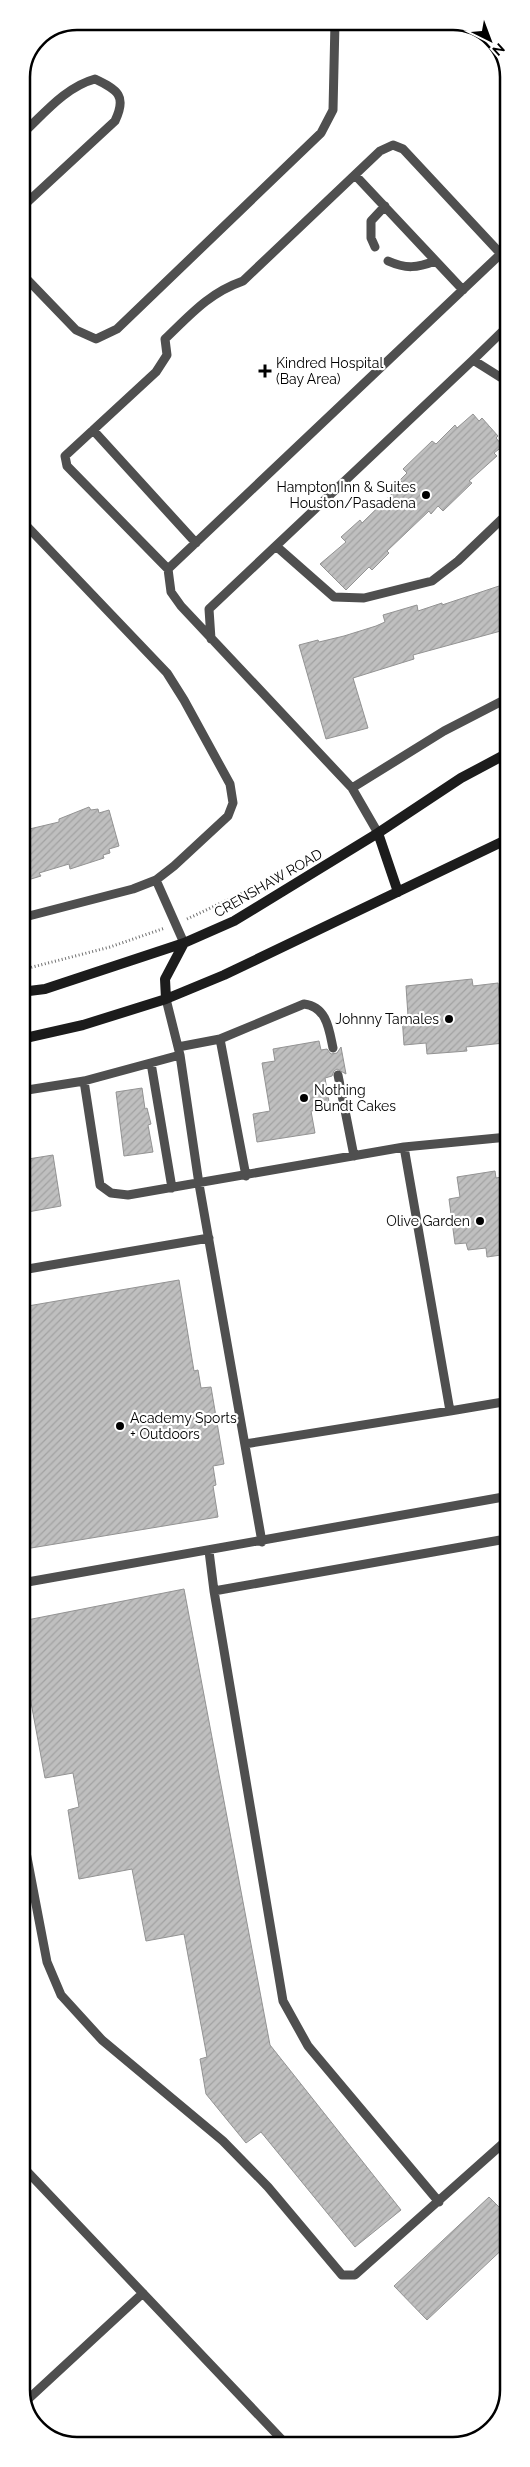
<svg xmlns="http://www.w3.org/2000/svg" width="530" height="2467" viewBox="0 0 530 2467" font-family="Raleway,sans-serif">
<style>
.building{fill:url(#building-hatch);stroke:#939393}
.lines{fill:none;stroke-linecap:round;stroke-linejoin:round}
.path{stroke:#717171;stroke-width:3;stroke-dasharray:1 2.5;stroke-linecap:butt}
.service{stroke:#4f4f4f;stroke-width:9}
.secondary{stroke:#1c1c1c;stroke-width:10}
.poi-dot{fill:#000;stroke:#fff;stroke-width:2}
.labels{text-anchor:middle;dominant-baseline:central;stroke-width:4.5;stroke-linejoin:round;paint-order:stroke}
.poi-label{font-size:14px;fill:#000;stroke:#fff;text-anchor:start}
.street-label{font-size:14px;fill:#000;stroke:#fff}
.rim{fill:none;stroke:#000;stroke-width:2.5}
</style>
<defs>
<pattern id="building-hatch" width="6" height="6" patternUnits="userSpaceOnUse" patternTransform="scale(1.25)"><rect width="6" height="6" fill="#bfbfbf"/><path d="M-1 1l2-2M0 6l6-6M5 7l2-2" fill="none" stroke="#a2a2a2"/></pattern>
</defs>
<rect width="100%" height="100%" fill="#fff"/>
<path class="building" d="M473 414 479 421 482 418 498 436 496 438 503 446 494 453 497 456 469 481 472 483 443 511 438 506 431 514 429 511 387 551 389 553 372 570 369 567 346 590 320 564 346 542 341 537 360 520 362 523 403 483 400 480 407 473 403 469 432 441 436 444 455 425 457 428Z
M499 586 508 618V629L413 655 414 659 353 678 368 728 326 739 299 645 318 640 319 642 344 636 376 626 385 622 383 615 417 605 418 611 442 603V605Z
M89 807 91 810 98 809 99 813 109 810 119 846 109 849 110 853 103 855 104 858 70 869 69 864 39 873 41 876 21 882V831L59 822V819Z
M472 979 473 986 498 983 504 1043 466 1047 467 1051 427 1054 426 1043 404 1045 402 1016H408L406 986Z
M319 1041 321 1050 327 1049 331 1054 337 1053 341 1047 346 1074 337 1069 334 1071 332 1076 325 1078 330 1108 311 1111 315 1133 257 1142 253 1114 270 1111 262 1063 275 1061 273 1049Z
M142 1088 145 1109 147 1108 151 1124 148 1125 153 1152 124 1156 116 1092Z
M53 1155 61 1206 22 1213V1160Z
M495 1171 496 1178 508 1176V1254L487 1257 486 1248 468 1250 466 1243 455 1244 449 1199 460 1197 457 1177Z
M179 1280 194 1371 198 1370 201 1388 211 1387 224 1464 213 1466 216 1485 213 1486 218 1517 25 1549 22 1529V1307Z
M184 1589 270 2045 401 2210 355 2247 261 2132 246 2143 206 2094 200 2059 207 2057 184 1934 146 1941 132 1869 79 1879 68 1810 79 1807 73 1773 45 1778 22 1654V1621Z
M489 2197 509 2217V2243L427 2320 394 2286Z"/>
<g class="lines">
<path class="path" d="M187 919 283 874
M21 970 110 947 165 928"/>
<path class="service" d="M21 135C43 115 65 87 95 79 118 90 127 96 115 121L21 208
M355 175 463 290
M375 247 371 238V221L385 206
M388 261C406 269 417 268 435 261
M21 273 76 330 96 339 117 329 321 133 333 110 335 22
M508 326 473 360 508 382
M93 430 196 543
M21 520 167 673 184 700 230 784 233 803 228 816 174 866 156 880 133 889 21 918
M276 546 334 597 364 598 432 581 458 561 504 517 508 519
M168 569 67 466 65 456 156 372 167 355 165 339C191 314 209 293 243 281L380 151 393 145 403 149 501 254
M211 639 209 609 473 360
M352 788 444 731 508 698
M378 833 352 788 181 606 171 592 168 569 508 247
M156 880 184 943
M166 999 180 1055 199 1184 262 1542
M220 1039 246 1176
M178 1047 220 1039 304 1004C327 1007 329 1029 333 1048
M151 1063 172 1188
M338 1075 354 1156
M84 1081 100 1185 111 1193 128 1195 404 1147 508 1137
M21 1091 84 1081 180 1055
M22 1270 209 1238
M450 1411 509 1401
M245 1444 450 1411 404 1147
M209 1551 214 1591 506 1539 509 1552
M22 1583 509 1496
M214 1591 283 2001 308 2046 439 2202
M22 1831 47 1962 61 1995 102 2040 223 2141 268 2187 342 2275H355L509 2138
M22 2166 287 2445
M24 2403 143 2293"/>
<path class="secondary" d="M378 833 398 892
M21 992 45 989 184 943 234 921 378 833 461 778 508 753
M166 999 165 979 184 943
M21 1039 83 1025 166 999 224 975 508 839"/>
</g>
<g class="poi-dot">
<path d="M262.5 363.5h5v5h5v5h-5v5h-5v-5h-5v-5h5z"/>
<circle cx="426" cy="495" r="5"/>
<circle cx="449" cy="1019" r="5"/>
<circle cx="304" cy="1098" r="5"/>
<circle cx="480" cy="1221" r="5"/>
<circle cx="120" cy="1426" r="5"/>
</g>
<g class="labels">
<g class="poi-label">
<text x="276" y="363">Kindred Hospital<tspan x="276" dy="16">(Bay Area)</tspan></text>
<text x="416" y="487" text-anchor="end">Hampton Inn &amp; Suites<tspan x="416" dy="16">Houston/Pasadena</tspan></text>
<text x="439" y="1019" text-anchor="end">Johnny Tamales</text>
<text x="314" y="1090">Nothing<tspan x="314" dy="16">Bundt Cakes</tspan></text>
<text x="470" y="1221" text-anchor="end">Olive Garden</text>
<text x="130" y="1418">Academy Sports<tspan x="130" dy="16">+ Outdoors</tspan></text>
</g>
<g class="street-label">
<text transform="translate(268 883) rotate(-30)">CRENSHAW ROAD</text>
</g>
</g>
<path d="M0 0H530V2467H0ZM77 30H453A47 47 0 0 1 500 77V2390A47 47 0 0 1 453 2437H77A47 47 0 0 1 30 2390V77A47 47 0 0 1 77 30Z" fill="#fff" fill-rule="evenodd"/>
<path class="rim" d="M77 30H453A47 47 0 0 1 500 77V2390A47 47 0 0 1 453 2437H77A47 47 0 0 1 30 2390V77A47 47 0 0 1 77 30Z"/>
<g transform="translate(490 40) rotate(138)" stroke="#ffffff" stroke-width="4" paint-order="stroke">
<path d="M0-4L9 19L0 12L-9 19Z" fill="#000000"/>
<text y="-8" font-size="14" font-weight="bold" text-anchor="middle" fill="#000000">N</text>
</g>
</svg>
